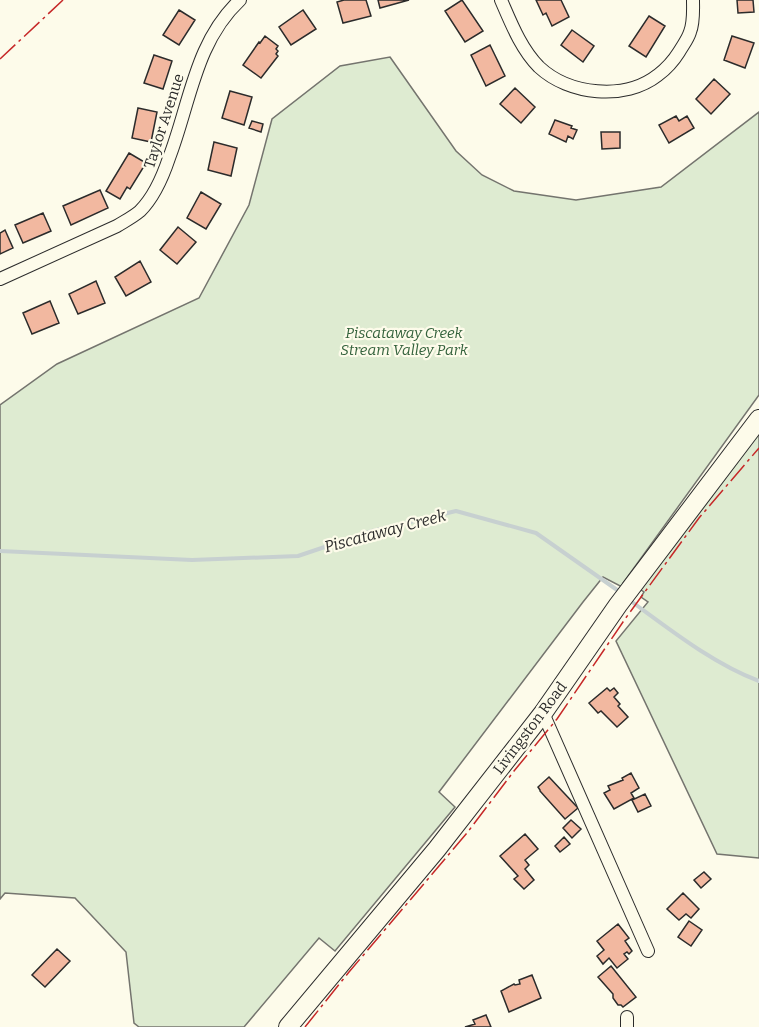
<svg xmlns="http://www.w3.org/2000/svg" width="759" height="1027" viewBox="0 0 759 1027" font-family="Bitter,serif">
<style>
.green{fill:#deebd1;stroke:#74746e;stroke-width:1.5}
.lines{fill:none;stroke-linecap:round;stroke-linejoin:round}
.stream{stroke:#c7d0d0;stroke-width:4}
.building{fill:#f2b8a0;stroke:#2b2b2b;stroke-width:1.5}
.street-casing{stroke:#2b2b2b;stroke-width:14}
.secondary-casing{stroke:#2b2b2b;stroke-width:20}
.street{stroke:#fdfbea;stroke-width:12}
.secondary{stroke:#fdfbea;stroke-width:18}
.power{stroke:#c62828;stroke-width:1.5;stroke-dasharray:21 4.5 3 4.5;stroke-linecap:butt}
.labels{text-anchor:middle;dominant-baseline:central;stroke-width:4.5;stroke-linejoin:round;paint-order:stroke}
.street-label{font-size:15px;fill:#2b2b2b;stroke:#fdfbea}
.park-label{font-size:15px;font-style:italic;fill:#34623c;stroke:#fdfbea}
.water-label{font-size:16px;font-style:italic;fill:#2b2b2b;stroke:#fdfbea}
</style>
<rect width="100%" height="100%" fill="#fdfbea"/>
<path class="green" d="M390 57 456 151 482 175 514 191 576 200 661 187 759 112V395L623 583 622 587 603 577 583 602 439 792 455 807 335 951 319 938 244 1027H139L134 1023 126 952 75 898 5 893 0 899V405L57 364 199 298 249 205 272 119 340 66Z
M759 417V858L717 854 616 641 648 602 641 597 644 592 638 588Z"/>
<g class="lines">
<path class="stream" d="M0 551 192 560 298 556 372 531 456 511 536 533 620 592
M628 599C668 628 713 664 759 681"/>
</g>
<path class="building" d="M344 0H366L371 16 343 23 337 2Z
M378 0H409L380 8Z
M462 0 483 31 465 42 445 11Z
M536 0H561L569 17 552 26 546 13 543 15Z
M737 0H753L754 12 738 13Z
M179 10 195 20 179 45 163 35Z
M303 10 316 29 291 45 279 27Z
M649 16 665 26 646 57 629 46Z
M572 30 594 46 583 62 561 45Z
M265 36 278 46 276 49 278 51 276 54 278 56 261 78 243 65 259 42 260 43Z
M732 36 754 43 745 68 724 60Z
M490 45 505 76 486 86 471 55Z
M154 55 172 61 163 89 144 83Z
M714 79 730 94 711 114 696 99Z
M515 88 535 107 521 123 500 104Z
M230 91 252 97 244 125 222 118Z
M138 108 157 112 151 142 132 138Z
M676 116 679 121 687 116 694 128 669 143 659 125Z
M555 120 572 126 571 128 577 130 573 139 568 136 566 142 549 134Z
M252 121 263 124 261 132 249 128Z
M601 132H620V148L602 149Z
M214 142 237 148 231 176 208 170Z
M129 153 146 163 130 189 127 187 120 199 106 191Z
M100 190 108 208 71 225 63 206Z
M201 192 221 204 206 229 187 218Z
M43 213 51 231 23 243 15 225Z
M178 227 196 242 177 264 160 250Z
M5 230 13 248 0 254V233Z
M140 261 151 282 126 296 115 277Z
M96 281 105 303 78 314 69 294Z
M50 301 59 323 32 334 23 313Z
M607 688 610 691 614 688 618 693 614 697 620 704 618 706 628 717 617 727 601 711 598 713 589 703Z
M631 773 639 788 631 793 634 798 614 809 604 793 610 790 608 786 623 780 622 778Z
M549 777 578 808 565 819 540 791V790L538 787Z
M645 794 651 806 638 812 632 800Z
M571 820 581 829 572 838 563 828Z
M525 834 538 849 525 860 529 865 525 869 534 880 524 889 514 879 518 876 500 856Z
M564 837 570 844 560 852 555 846Z
M704 872 711 879 701 888 694 880Z
M683 893 699 909 691 918 686 914 679 920 667 909Z
M689 921 702 930 691 946 678 937Z
M618 924 629 938 625 941 632 951 629 954 627 952 624 954 628 959 617 968 609 958 603 964 597 956 604 950 597 941Z
M57 949 70 961 45 987 32 975Z
M611 966 636 997 623 1007 621 1005H618L613 998V994L598 977Z
M532 975 541 998 509 1012 501 991 514 984 515 985 520 984 519 980Z
M486 1015 491 1027H465L475 1024 473 1020Z"/>
<g class="lines">
<g class="street-casing">
<path id="street" d="M501 0C511 23 521 49 539 67 569 95 625 101 658 75 666 69 674 60 679 52 683 45 688 39 690 32 694 22 693 10 693 0
M0 279 117 226C125 221 133 217 140 211 154 197 163 176 169 158 190 104 195 42 240 0
M543 713 648 951
M627 1027V1017"/>
</g>
<g class="secondary-casing">
<path id="secondary" d="M288 1027 437 849 543 713 618 605 759 419"/>
</g>
<use href="#street" class="street"/>
<use href="#secondary" class="secondary"/>
<path class="power" d="M0 59 63 0
M305 1027 349 972 467 833 514 771 557 719 625 619 699 518 759 448"/>
</g>
<g class="labels">
<g class="street-label">
<text transform="translate(164 121) rotate(-72)">Taylor Avenue</text>
<text transform="translate(530 728) rotate(-53)">Livingston Road</text>
</g>
<g class="park-label">
<text x="404" y="333">Piscataway Creek<tspan x="404" dy="17">Stream Valley Park</tspan></text>
</g>
<g class="water-label">
<text transform="translate(385 531) rotate(-15)">Piscataway Creek</text>
</g>
</g>
</svg>
